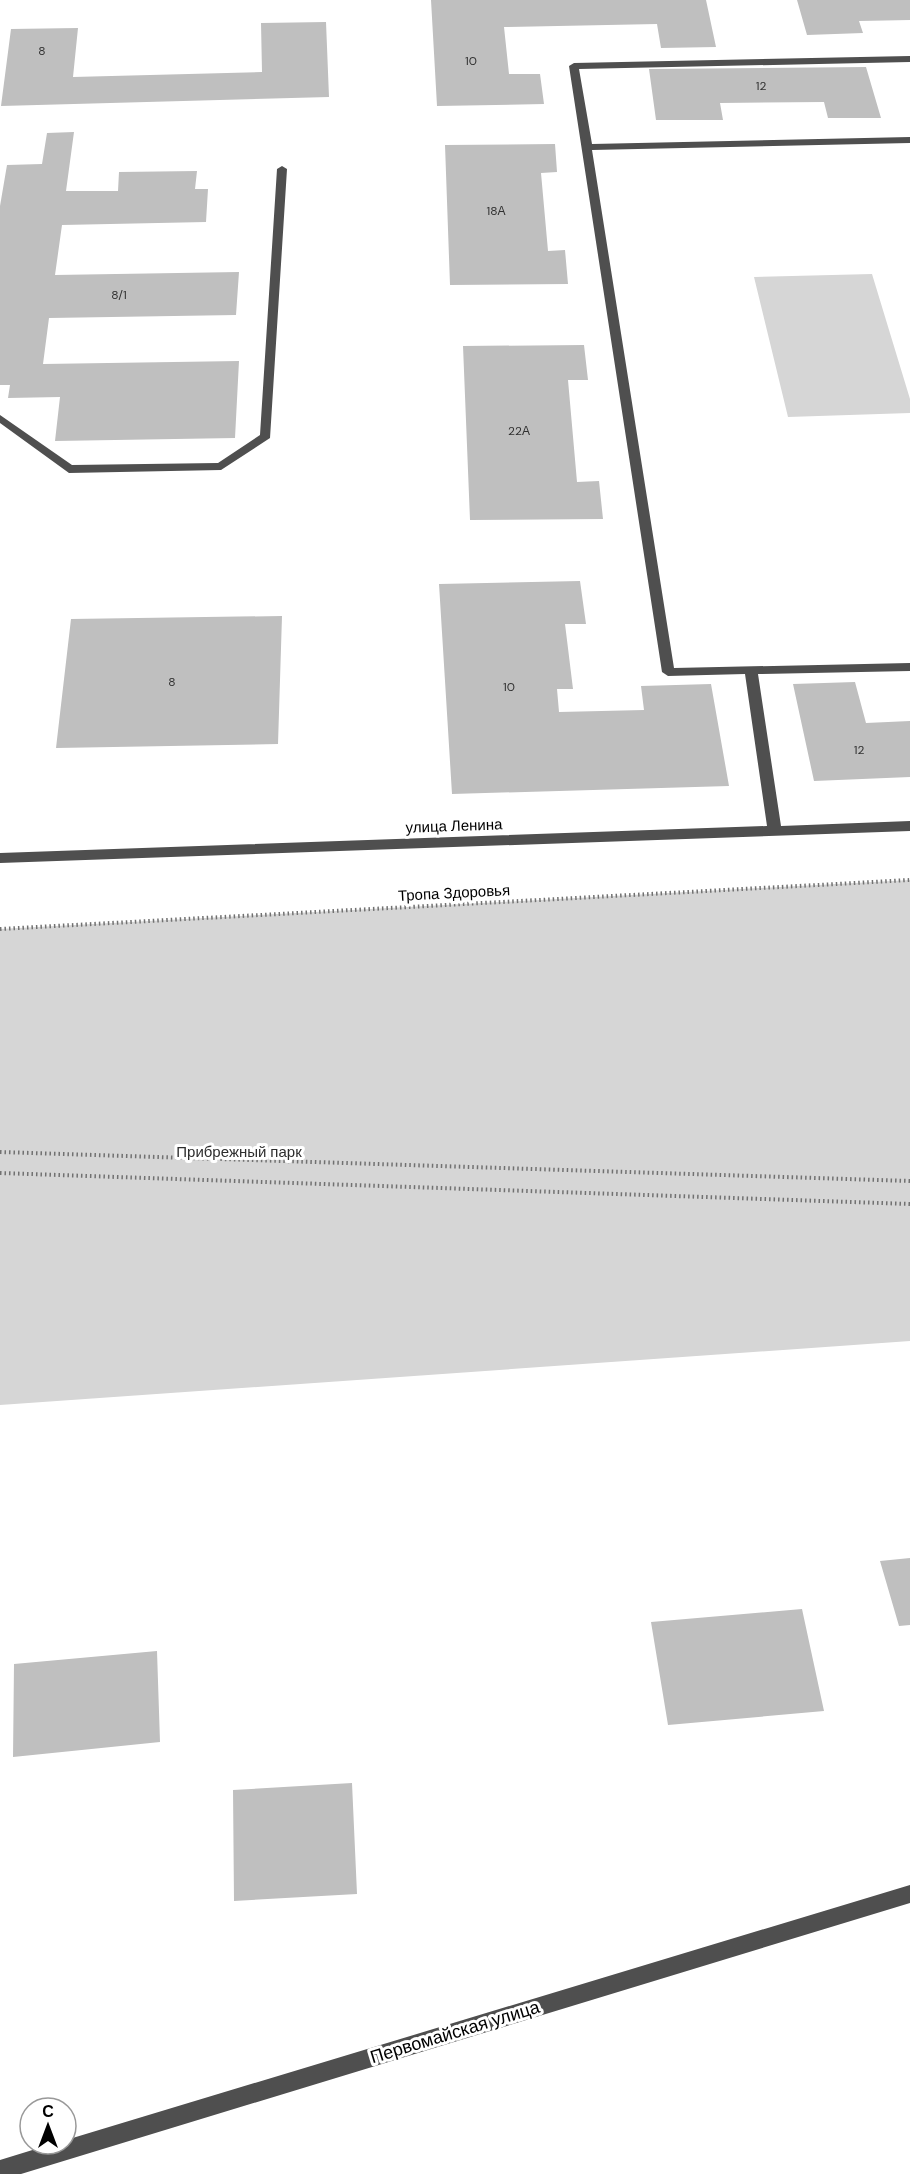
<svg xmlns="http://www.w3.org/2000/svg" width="910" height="2174" viewBox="0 0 910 2174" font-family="'DM Sans',sans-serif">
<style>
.green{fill:#d6d6d6}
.building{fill:#bfbfbf}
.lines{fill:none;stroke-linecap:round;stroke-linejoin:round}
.path{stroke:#717171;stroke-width:4;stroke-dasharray:1.5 3;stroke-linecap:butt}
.minor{fill:#4f4f4f;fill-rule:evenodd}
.labels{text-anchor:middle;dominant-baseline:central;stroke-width:6;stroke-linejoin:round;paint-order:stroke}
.number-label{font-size:12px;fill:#303030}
.street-label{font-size:15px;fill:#000;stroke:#fff}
.park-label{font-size:15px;fill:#2d2d2d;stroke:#fff}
.near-street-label{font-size:18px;fill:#000;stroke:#fff}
</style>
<rect width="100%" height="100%" fill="#fff"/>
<path class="green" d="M872 274 910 399V413L788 417 754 277Z
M910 880V1341L0 1405V929Z"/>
<path class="building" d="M431 0H706L716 47 661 48 657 24 504 27 509 74H540L544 104 437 106Z
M797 0H910V20L859 21 863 33 807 35Z
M326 22 329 97 1 106 11 29 78 28 73 77 262 72 261 23Z
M866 67 881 118H828L824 102 720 103 723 120H656L649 69Z
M74 132 66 191H118L119 172 197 171 195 189H208L206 222 62 225 55 275 239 272 236 315 49 318 43 364 239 361 235 438 55 441 60 397 8 398 10 385H0V206L7 165 42 164 47 133Z
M555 144 557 172 541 173 548 251 565 250 568 284 450 285 445 145Z
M584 345 588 380H568L577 482 599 481 603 519 470 520 463 346Z
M580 581 586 624H565L573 689H557L559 712 644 710 641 686 711 684 729 786 452 794 439 584Z
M282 616 278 744 56 748 71 619Z
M855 682 866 723 910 721V777L814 781 793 684Z
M910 1558V1625L899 1626 880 1561Z
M802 1609 824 1711 668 1725 651 1622Z
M157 1651 160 1742 13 1757 14 1664Z
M352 1783 357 1894 234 1901 233 1790Z"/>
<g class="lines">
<path class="path" d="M0 929 910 880
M0 1152 910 1181
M0 1173 910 1204"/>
<path class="minor" d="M910 56V62L579 69 592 144 910 137V143L592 150 674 668 910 663V671L758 674 781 826 910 821V831L0 863V853L767 826 745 674 668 676 662 672 569 66 574 63Z
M282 166 287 169 270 438 221 470 69 473 0 423V415L72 465 218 463 260 435 277 169Z
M910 1885V1903L21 2174H0V2160L52 2144H66V2140Z"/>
</g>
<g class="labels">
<g class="number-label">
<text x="42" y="51">8</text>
<text x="471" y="61">10</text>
<text x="761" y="86">12</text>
<text x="496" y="211">18А</text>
<text x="119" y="295">8/1</text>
<text x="519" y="431">22А</text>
<text x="172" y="682">8</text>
<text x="509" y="687">10</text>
<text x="859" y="750">12</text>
</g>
<g class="street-label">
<text transform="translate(454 826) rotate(-2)">улица Ленина</text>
<text transform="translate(454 893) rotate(-3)">Тропа Здоровья</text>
</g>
<g class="park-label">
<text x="239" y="1152">Прибрежный парк</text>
</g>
<g class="near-street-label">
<text transform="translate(455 2032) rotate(-17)">Первомайская улица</text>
</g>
</g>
<g transform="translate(48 2126)"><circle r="28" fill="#ffffff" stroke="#999999" stroke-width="1.5"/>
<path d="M0-4.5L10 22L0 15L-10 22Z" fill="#000000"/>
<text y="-9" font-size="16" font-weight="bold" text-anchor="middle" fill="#000000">С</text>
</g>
</svg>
